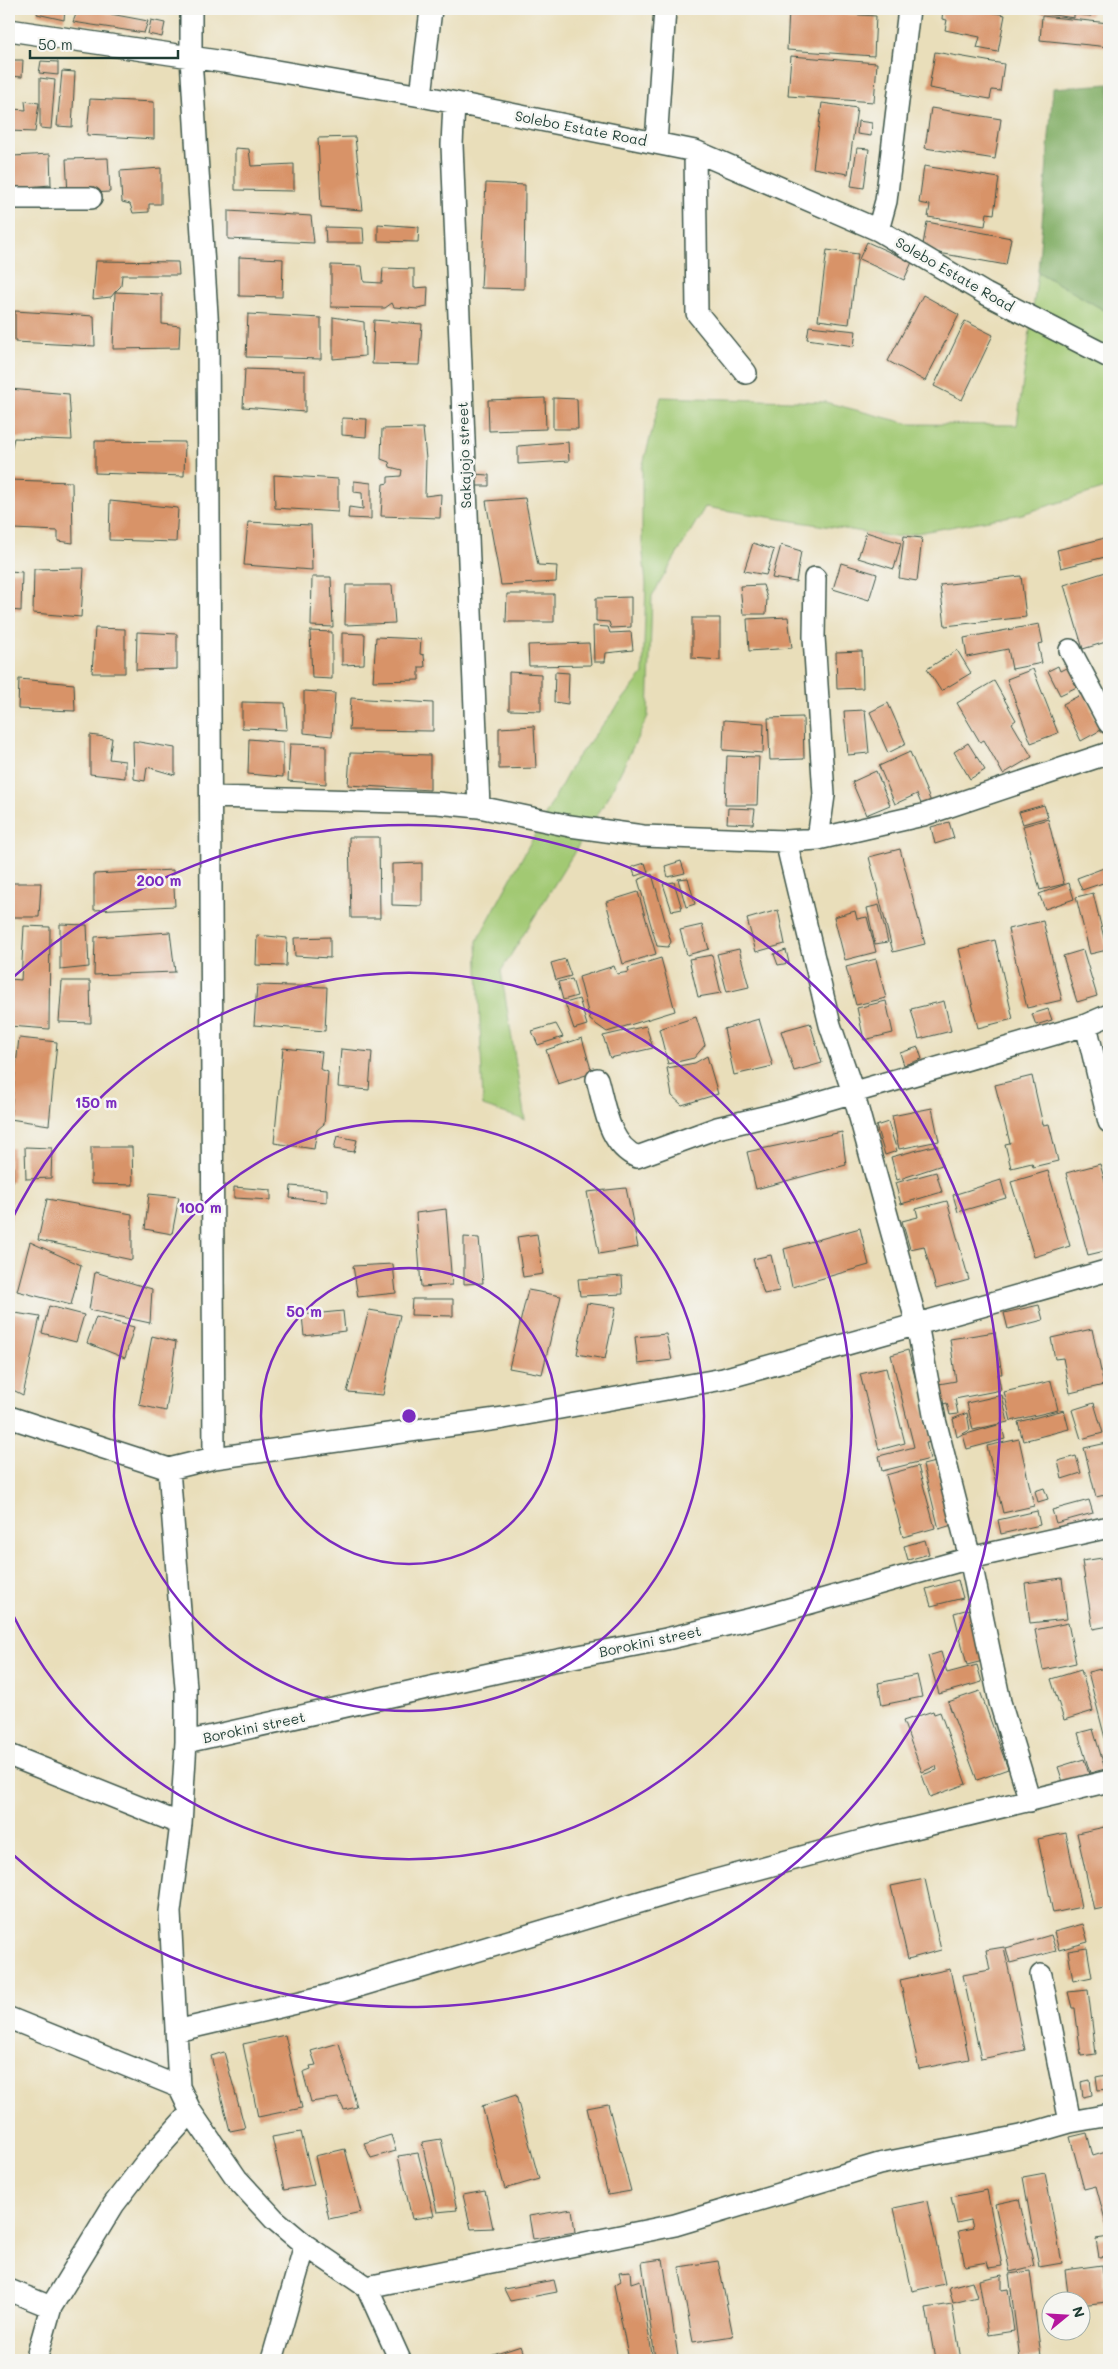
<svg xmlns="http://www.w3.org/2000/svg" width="1118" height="2369" viewBox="0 0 1118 2369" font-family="Mali,sans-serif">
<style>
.green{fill:#a2c973;stroke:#608354}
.forest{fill:#81ad65;stroke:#50754c}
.building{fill:#d89367}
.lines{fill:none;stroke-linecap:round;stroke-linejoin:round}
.minor-casing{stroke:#3d5548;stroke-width:24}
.minor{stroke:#fff;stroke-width:21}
.ring{fill:none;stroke:#7b2cbf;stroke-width:2.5}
.labels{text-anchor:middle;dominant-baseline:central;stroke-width:5;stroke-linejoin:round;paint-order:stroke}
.street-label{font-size:14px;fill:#1f3d34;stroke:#f6f6f2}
.centre{fill:#7b2cbf;stroke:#f6f6f2;stroke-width:2.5}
.ring-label{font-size:15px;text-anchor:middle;font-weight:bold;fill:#7b2cbf;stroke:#f6f6f2;stroke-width:5;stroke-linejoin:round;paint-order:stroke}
</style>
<rect width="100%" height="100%" fill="#f6f6f2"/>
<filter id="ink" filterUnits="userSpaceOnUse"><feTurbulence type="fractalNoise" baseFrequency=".02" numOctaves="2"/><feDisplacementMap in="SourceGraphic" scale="10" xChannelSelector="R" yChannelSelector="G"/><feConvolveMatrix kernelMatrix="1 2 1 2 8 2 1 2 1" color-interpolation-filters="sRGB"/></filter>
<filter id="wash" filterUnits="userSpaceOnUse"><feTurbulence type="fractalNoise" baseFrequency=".0096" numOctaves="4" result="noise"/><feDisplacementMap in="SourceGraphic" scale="20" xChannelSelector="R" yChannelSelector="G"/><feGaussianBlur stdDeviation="1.12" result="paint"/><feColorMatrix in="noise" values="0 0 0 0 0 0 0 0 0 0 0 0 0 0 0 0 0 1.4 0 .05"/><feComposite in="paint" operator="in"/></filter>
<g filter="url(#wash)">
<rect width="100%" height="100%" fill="#e9deba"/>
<path class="green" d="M1038 272 1109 313V487L1022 514 895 537 705 507 652 596 648 716 609 796 501 971 525 1120 483 1106 477 941 575 760 643 674 646 584 642 544V468L661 397 825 402 910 424 1017 425Z"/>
<path class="forest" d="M1109 84V313L1038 272 1053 88Z"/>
<g id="blocks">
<path class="building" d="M38 9H65L64 20 37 14Z
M78 9H84L148 21 144 33 73 22Z
M943 9H976L1005 15 998 52 977 48 980 37 945 30 947 20 942 19Z
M1040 9H1092L1091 16 1074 14V18L1039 13Z
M789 10 876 16 874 56 787 50Z
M1042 16 1109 23V47L1040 40Z
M151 20 165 23 162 37 148 34Z
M935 52 1004 64 1000 91 992 90 990 99 929 88Z
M791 56 877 63 874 102 788 96Z
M9 60H23L22 77 9 76Z
M41 61 58 62V75L39 73Z
M62 71 75 72 72 127 57 126Z
M40 78 55 80 51 129 40 128Z
M9 87H13L12 109 26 110 25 101 39 103 35 132 9 131Z
M90 99 154 102V139L87 135Z
M822 103 857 108 848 174 813 168Z
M931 108 1001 119 995 159 925 148Z
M858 121 872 123 871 136 857 134Z
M355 137 363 210 321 207 318 138Z
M235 148 249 149 251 166 294 164V191L235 190Z
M857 148 869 149 864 188 851 186Z
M50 154 51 185 13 188V156Z
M108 158 110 192 68 194 66 159Z
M924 166 999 178 994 214 987 213 985 226 928 217 930 205 919 203Z
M161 168V204H149V212L133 213 130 204 122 202 120 171Z
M486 183 525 185 524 289 481 288Z
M228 211 311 216 314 243 228 239Z
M927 222 1011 238 1006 265 922 250Z
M378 224 419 227 418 242 378 241Z
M325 227 363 228 364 243H326Z
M867 242 912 262 904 280 859 259Z
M827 250 858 254 849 324 818 320Z
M239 257 283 259 282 297 239 296Z
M96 261 178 262 179 275H122L121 286 115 292 162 294V324L180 326 179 348 113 349 115 292 111 297 93 299Z
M331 265 362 266 364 282 382 283 383 268 414 269V288L428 287 427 307 418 309 394 307 392 303 385 308 331 307Z
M923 295 959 315 925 381 888 361Z
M15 311 94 316 95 346 15 342Z
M248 314 321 318V359L246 357Z
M333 317 364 322 365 356 333 359Z
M374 320 422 324 419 365 372 364Z
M965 321 993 335 962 400 934 386Z
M809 326 856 331 854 346 807 339Z
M245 369 305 371V412L243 407Z
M9 389 69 394 72 440 14 438 11 452 9 451Z
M545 398 546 429 489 431 488 400Z
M553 398 577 399 578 429H553Z
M342 418 367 419 366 437 342 435Z
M423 428 426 459 425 496 441 494 440 518 381 516 383 484 388 483V477L401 476 402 470 390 467 389 462 381 459 382 429Z
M95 441 185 442 184 476 95 473Z
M568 442 569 461 518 464V446Z
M472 474 489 475V486H472Z
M274 475 338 479V512L275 508Z
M9 480 72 482 73 543 58 541V531L14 529 9 538Z
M354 481 371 483V519L348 518 349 507 363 509 362 493 354 492Z
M525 498 538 565 557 566 556 582 501 585 486 501Z
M110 501 178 508 176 542 109 540Z
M248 522 311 525 312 570 244 565Z
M866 532 901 543 894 569 858 558Z
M904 536 922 538 917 581 899 578Z
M1109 537V556L1061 568 1057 550Z
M753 543 774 550 766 575 744 571Z
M781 545 801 551 796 582 772 578Z
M841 563 877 574 869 600 833 589Z
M84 568 81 617 33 613 34 569Z
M9 571 22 572 21 611 9 610Z
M1109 571V641L1083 649 1064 585Z
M1021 576 1026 617 945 626 940 585Z
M312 577H331L333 627 311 626Z
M346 585H392L395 623 345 625Z
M763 585 767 598 766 614H743L740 586Z
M507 594H554V622H506Z
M631 597V627L611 628 609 622 596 621V598Z
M788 617 792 648 749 651 747 619Z
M692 618H720V660L692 658Z
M1039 624 1043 643 1038 644 1042 663 1012 669 1008 649 967 657 964 638Z
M593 626 608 627 610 633 631 632 633 650 606 653 605 662H594Z
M95 628 125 629V673H92Z
M310 631 332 632V679L312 678Z
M137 632 177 634V669L136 670Z
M342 633 365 634 364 664 342 665Z
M376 637 421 639 420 654 424 655 425 667H419V680L373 681Z
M589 643 591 665 529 666 528 645Z
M957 650 971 673 941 691 927 669Z
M862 651 863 688 837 689 836 652Z
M1074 664 1083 684 1060 695 1048 671 1058 666 1060 671Z
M1033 669 1058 733 1031 743 1007 679Z
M509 672 541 674V711L509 710Z
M555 672 569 673 568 704 554 702Z
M19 679 74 684 75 711 18 709Z
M994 681 1016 720 1012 723 1032 757 1003 774 984 740 980 742 957 703Z
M304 691 335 693 332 736 304 733Z
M1086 692 1093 715 1101 730 1081 741 1063 704Z
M351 698 433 703V731L349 730Z
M242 702 285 703 287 730 242 728Z
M888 703 906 744 888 753 870 712Z
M865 710 869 753 848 755 844 711Z
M803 717 804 759 770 760 768 718Z
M724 720 764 723 763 753 723 750Z
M534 726 536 768 499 769V728Z
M90 735 112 738 109 759 125 761V778L90 774Z
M249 739 283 742V777L248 774Z
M133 741 175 748V775L147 767 145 781 134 779Z
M968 743 985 770 970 779 954 752Z
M290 744 326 745V784L288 781Z
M910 752 931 802 922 806 917 794 895 804 879 766Z
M350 753 430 755V790L348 785Z
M727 756 759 757 757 805H725Z
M876 771 890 805 866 815 852 782Z
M1044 805 1048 817 1023 824 1019 812Z
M728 808 755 809 753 824 727 823Z
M1048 819 1064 884 1040 890 1023 826Z
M949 822 954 838 935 844 931 827Z
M349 837H379L380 918H351Z
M900 849 925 944 893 952 869 857Z
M681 861 685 873 668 877 665 866Z
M422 863V906L392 905V864Z
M645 863 648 872 635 876 632 867Z
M1109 866V881L1082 890 1077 878Z
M173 870 175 906 94 910V874Z
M652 874 671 942 668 947 657 946 638 880Z
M688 878 695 904 686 907 678 879Z
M674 882 682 909 672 911 663 884Z
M9 883H41L39 917H9Z
M1069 883 1074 899 1045 909 1039 894Z
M638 892 656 954 623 964 606 902Z
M1093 893 1107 950 1090 954 1076 897Z
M879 905 888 942 875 944 867 908Z
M778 910 785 944 756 952 747 919Z
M855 911 857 919 867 917 876 952 845 960 834 917Z
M1043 921 1062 1000 1027 1008 1008 929Z
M60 924 87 925 89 967 60 970Z
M702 925 709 949 687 955 680 930Z
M24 926 50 927 49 1029 9 1026V979L21 980Z
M170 932 175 972 94 975 95 937Z
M257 935 287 938 286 966 256 965Z
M330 937V958L295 956 294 938Z
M995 940 1013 1019 978 1028 959 949Z
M739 949 749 987 727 992 717 954Z
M786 950 789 963 778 965 774 954Z
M1083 950 1097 996 1077 1002 1063 956Z
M712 955 721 993 698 997 689 959Z
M661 958 675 1011 607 1032 590 1020 579 977 614 966 617 974 629 972 628 968Z
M565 959 571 976 556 980 551 963Z
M876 959 886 998 856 1005 846 967Z
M572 979 577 996 563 1000 558 982Z
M62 981H90L91 1023 59 1022Z
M257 985 327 987 325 1031 254 1025Z
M579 999 587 1025 574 1029 565 1003Z
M886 1001 893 1033 864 1040 857 1008Z
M944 1001 951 1031 919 1039 911 1009Z
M1048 1009 1052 1020 1036 1025 1032 1014Z
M696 1017 705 1045 694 1058 668 1064 659 1029Z
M759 1019 773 1066 734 1075 724 1029Z
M810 1023 822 1063 794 1071 781 1031Z
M556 1024 563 1037 538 1045 532 1031Z
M646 1026 653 1048 610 1058 603 1036Z
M19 1038 57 1042 49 1125 10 1119Z
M582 1038 592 1073 558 1084 546 1050Z
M918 1047 922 1059 904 1065 900 1053Z
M283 1048 322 1052 320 1069 328 1072 324 1124 317 1130 314 1149 274 1143Z
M341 1049 372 1052 369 1090 338 1087Z
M707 1056 718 1094 682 1105 672 1096 667 1068 695 1063Z
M1032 1076 1043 1125 1049 1124 1058 1161 1033 1167 1032 1163 1011 1168 1005 1144 1010 1143 995 1085Z
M932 1108 939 1141 899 1149 892 1116Z
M888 1122 897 1151 885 1155 876 1126Z
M842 1132 846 1165 756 1189 747 1152Z
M337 1136 357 1140 354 1152 334 1149Z
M937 1145 942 1165 897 1180 891 1157Z
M25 1147 52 1148 51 1178 26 1179Z
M91 1147H132L133 1185 91 1184Z
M9 1148H13V1182H9Z
M1100 1164 1109 1196V1250L1088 1255 1066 1173Z
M1048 1171 1070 1246 1034 1257 1011 1182Z
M936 1172 942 1192 901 1204 895 1183Z
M1001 1180 1006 1198 958 1212 953 1195Z
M291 1186 327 1189V1202L290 1198Z
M234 1187 271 1190V1200L234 1198Z
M626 1188 638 1247 599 1254 587 1192Z
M149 1194 179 1197 172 1234 145 1229Z
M47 1199 132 1214V1260L38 1240Z
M947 1201 969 1280 936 1289 924 1246 910 1249 902 1221 918 1217 916 1209Z
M9 1209 13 1211 9 1227Z
M446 1209 452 1285 421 1287 416 1213Z
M860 1228 869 1265 792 1287 784 1249Z
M537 1234 543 1274 523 1277 517 1237Z
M464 1237 479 1238 483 1283 464 1284Z
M30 1242 81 1265 71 1305 17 1291Z
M771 1255 779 1291 764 1294 753 1259Z
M393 1264 396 1293 358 1297 353 1266Z
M95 1272 152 1289 150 1323 89 1310Z
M622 1276 623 1294 580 1296 578 1279Z
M528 1290 561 1296 542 1374 509 1368Z
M412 1299H453V1316L411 1315Z
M587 1303 616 1307 605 1359 577 1354Z
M1039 1305 1043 1320 1008 1329 1004 1313Z
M49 1306 84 1315 76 1342 42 1333Z
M369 1310 400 1315 383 1395 347 1392Z
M343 1311 345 1331 304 1336 302 1315Z
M9 1312 40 1317 23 1395 9 1388Z
M96 1317 134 1327 125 1358 87 1343Z
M1092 1329 1104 1385 1070 1393 1063 1358 1055 1359 1051 1338Z
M995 1332 1002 1374H998L1001 1390 955 1399 958 1414 950 1415 947 1403 943 1404 939 1384 956 1381 950 1339Z
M666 1334 672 1360 638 1364 635 1337Z
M152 1336 176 1342 166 1411 139 1405Z
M908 1350 932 1442 926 1443 930 1459 882 1471 879 1456 914 1447 891 1355Z
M886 1368 905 1443 879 1450 860 1374Z
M1051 1381 1058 1410 1011 1421 1004 1392Z
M1002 1395 1008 1422 973 1430 967 1403Z
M1094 1403 1103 1433 1081 1439 1072 1410Z
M1064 1410 1069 1429 1023 1441 1018 1422Z
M967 1413 970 1430 957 1437 953 1419Z
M1001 1424 1005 1439 967 1449 963 1435Z
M1019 1439 1034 1506 1003 1513 987 1446Z
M1107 1443 1109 1494 1096 1497 1084 1448Z
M1076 1456 1081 1473 1062 1479 1058 1461Z
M935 1462 952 1525 939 1529 923 1465Z
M918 1466 935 1528 903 1537 886 1475Z
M1044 1488 1048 1499 1038 1502 1035 1491Z
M1089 1500 1093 1513 1056 1523 1052 1510Z
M1037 1511 1040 1525 1001 1534 998 1520Z
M925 1540 929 1554 908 1560 904 1546Z
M1109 1557V1626L1093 1629 1082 1561Z
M1062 1578 1067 1619 1030 1623 1025 1583Z
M958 1580 963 1598 931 1606 926 1589Z
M973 1608 987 1660 967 1665 954 1613Z
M1068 1623 1076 1663 1043 1670 1035 1630Z
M941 1652 947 1673 977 1665 982 1682 939 1694 928 1656Z
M1109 1667V1754L1088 1672Z
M1081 1670 1093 1711 1064 1720 1051 1679Z
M917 1675 922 1697 882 1705 878 1683Z
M980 1691 1008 1769 977 1780 948 1702Z
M933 1711 934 1714 940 1712 966 1784 930 1797 922 1775 937 1770 936 1766 922 1772 903 1721Z
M1093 1729 1105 1769 1090 1773 1078 1733Z
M1084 1759 1089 1774 1063 1782 1058 1767Z
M1109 1826V1907L1094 1910 1077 1833Z
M1066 1833 1081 1907 1053 1913 1038 1839Z
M925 1879 941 1950 908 1959 891 1886Z
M1083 1924 1088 1942 1059 1950 1054 1932Z
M1051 1935 1056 1951 1010 1963 1006 1948Z
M1004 1947 1025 2050 981 2059 963 1975 990 1970 986 1950Z
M1087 1948 1092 1977 1073 1981 1068 1951Z
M950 1969 969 2059 919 2069 900 1980Z
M1088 1990 1096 2054 1081 2056 1075 2008H1072L1068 1992Z
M285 2035 302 2108 258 2117 243 2044Z
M339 2043 357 2107 344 2110 338 2098 311 2102 303 2072 311 2069 310 2066 316 2065 311 2051Z
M224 2052 245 2128 230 2131 211 2056Z
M1106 2075 1108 2089 1098 2090 1096 2077Z
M1090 2080 1092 2095 1083 2097 1081 2082Z
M516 2095 539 2179 505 2189 482 2106Z
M608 2104 631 2191 608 2195 587 2108Z
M301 2132 314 2185 284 2190 272 2137Z
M1087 2133 1093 2156 1109 2151V2226L1107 2227 1096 2186 1084 2189 1070 2137Z
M391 2135 396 2151 371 2158 364 2143Z
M441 2139 457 2210 437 2212 422 2142Z
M345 2149 361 2212 329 2219 315 2156Z
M418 2153 434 2216 412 2219 398 2156Z
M1045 2173 1062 2263 1039 2267 1023 2177Z
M987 2190 1002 2266 989 2268 987 2262 965 2266 958 2231 973 2228 971 2220 957 2223 951 2197Z
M485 2191 493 2228 471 2229 463 2195Z
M1019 2199 1034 2266 1010 2272 995 2204Z
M927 2201 945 2284 912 2291 894 2208Z
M572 2209 575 2232 533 2239 529 2216Z
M1109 2237V2256L1099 2257 1096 2239Z
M663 2259 678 2357 655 2359 642 2262Z
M718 2261 733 2336 693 2342 679 2267Z
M1109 2261V2292H1108L1104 2262Z
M1102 2265 1107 2302 1080 2305V2302H1069L1065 2270Z
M630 2271 631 2283 640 2280 653 2360H629L614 2285 621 2281 619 2272Z
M1030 2271 1041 2356 1020 2359 1009 2274Z
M1002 2275V2290L1008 2289 1014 2331 988 2335 979 2280Z
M554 2280 557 2292 510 2301 504 2289Z
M972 2281 977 2297 953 2303 949 2287Z
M952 2304 961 2360H935L926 2308Z
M521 2346 526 2360H478Z"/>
</g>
</g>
<g filter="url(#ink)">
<use href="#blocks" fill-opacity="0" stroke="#3d5548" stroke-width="1"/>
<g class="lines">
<g class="minor-casing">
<path id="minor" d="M191 9V58L208 331 214 1458
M9 30 224 62 421 96 695 151 878 230 986 294 1109 357
M421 96 431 9
M454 103 452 145 479 807
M656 143 665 9
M695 151 697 313 746 373
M9 198H91
M878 230 886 201 909 9
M815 578 814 637 824 795 818 839
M1070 650 1109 723
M211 797 437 803 479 807 570 826 643 836 786 841 818 839 923 815 1109 753
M786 841 830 1025 853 1092 917 1324 935 1420 970 1558 1000 1702 1030 1801
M1086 1025 1109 1122
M597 1079C605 1107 608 1144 637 1157L717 1128 785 1112 1086 1025 1109 1015
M9 1417 169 1469 214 1458 504 1418 723 1379 1109 1270
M169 1469 186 1688V1742L181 1824 170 1912 179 2087 191 2112 237 2179 274 2219 305 2245 367 2287 400 2360
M186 1742 507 1670 666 1639 764 1616 970 1558 1109 1527
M9 1755 181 1824
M1041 1975 1070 2122
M9 2018 179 2087
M176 2031 322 1997 687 1888 861 1841 1109 1781
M367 2287 675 2225 879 2164 1025 2135 1070 2122 1109 2115
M9 2290 51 2307
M36 2360 51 2307 114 2204 147 2161 191 2112
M272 2360 305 2245"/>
</g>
<use href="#minor" class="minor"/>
</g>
</g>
<g class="ring">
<circle cx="409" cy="1416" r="148"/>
<circle cx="409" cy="1416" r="295"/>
<path d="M9 1225A443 443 0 1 1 9 1607"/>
<path d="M10 980A591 591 0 1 1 10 1852"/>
</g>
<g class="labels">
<g class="street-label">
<text transform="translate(581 128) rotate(11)">Solebo Estate Road</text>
<text transform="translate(955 274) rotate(30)">Solebo Estate Road</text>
<text transform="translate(464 455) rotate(-92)">Sakajojo street</text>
<text transform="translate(650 1641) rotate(-12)">Borokini street</text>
<text transform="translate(254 1727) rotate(-12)">Borokini street</text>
</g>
</g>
<circle cx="409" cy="1416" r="8" class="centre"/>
<g class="ring-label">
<text x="159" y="886">200 m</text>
<text x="96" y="1108">150 m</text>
<text x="200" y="1213">100 m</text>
<text x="304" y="1317">50 m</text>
</g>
<rect width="1118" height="2369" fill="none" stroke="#f6f6f2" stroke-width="30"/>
<g transform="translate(1066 2316) rotate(72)"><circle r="24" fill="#f6f6f2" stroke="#a0aca6"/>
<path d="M0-4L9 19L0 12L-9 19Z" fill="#b5179e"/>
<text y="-8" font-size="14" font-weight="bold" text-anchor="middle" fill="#1f3d34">N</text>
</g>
<path d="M30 50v8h148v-8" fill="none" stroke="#1f3d34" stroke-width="2.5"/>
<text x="38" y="50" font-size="15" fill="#1f3d34" stroke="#f6f6f2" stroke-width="4" paint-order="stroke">50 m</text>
</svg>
